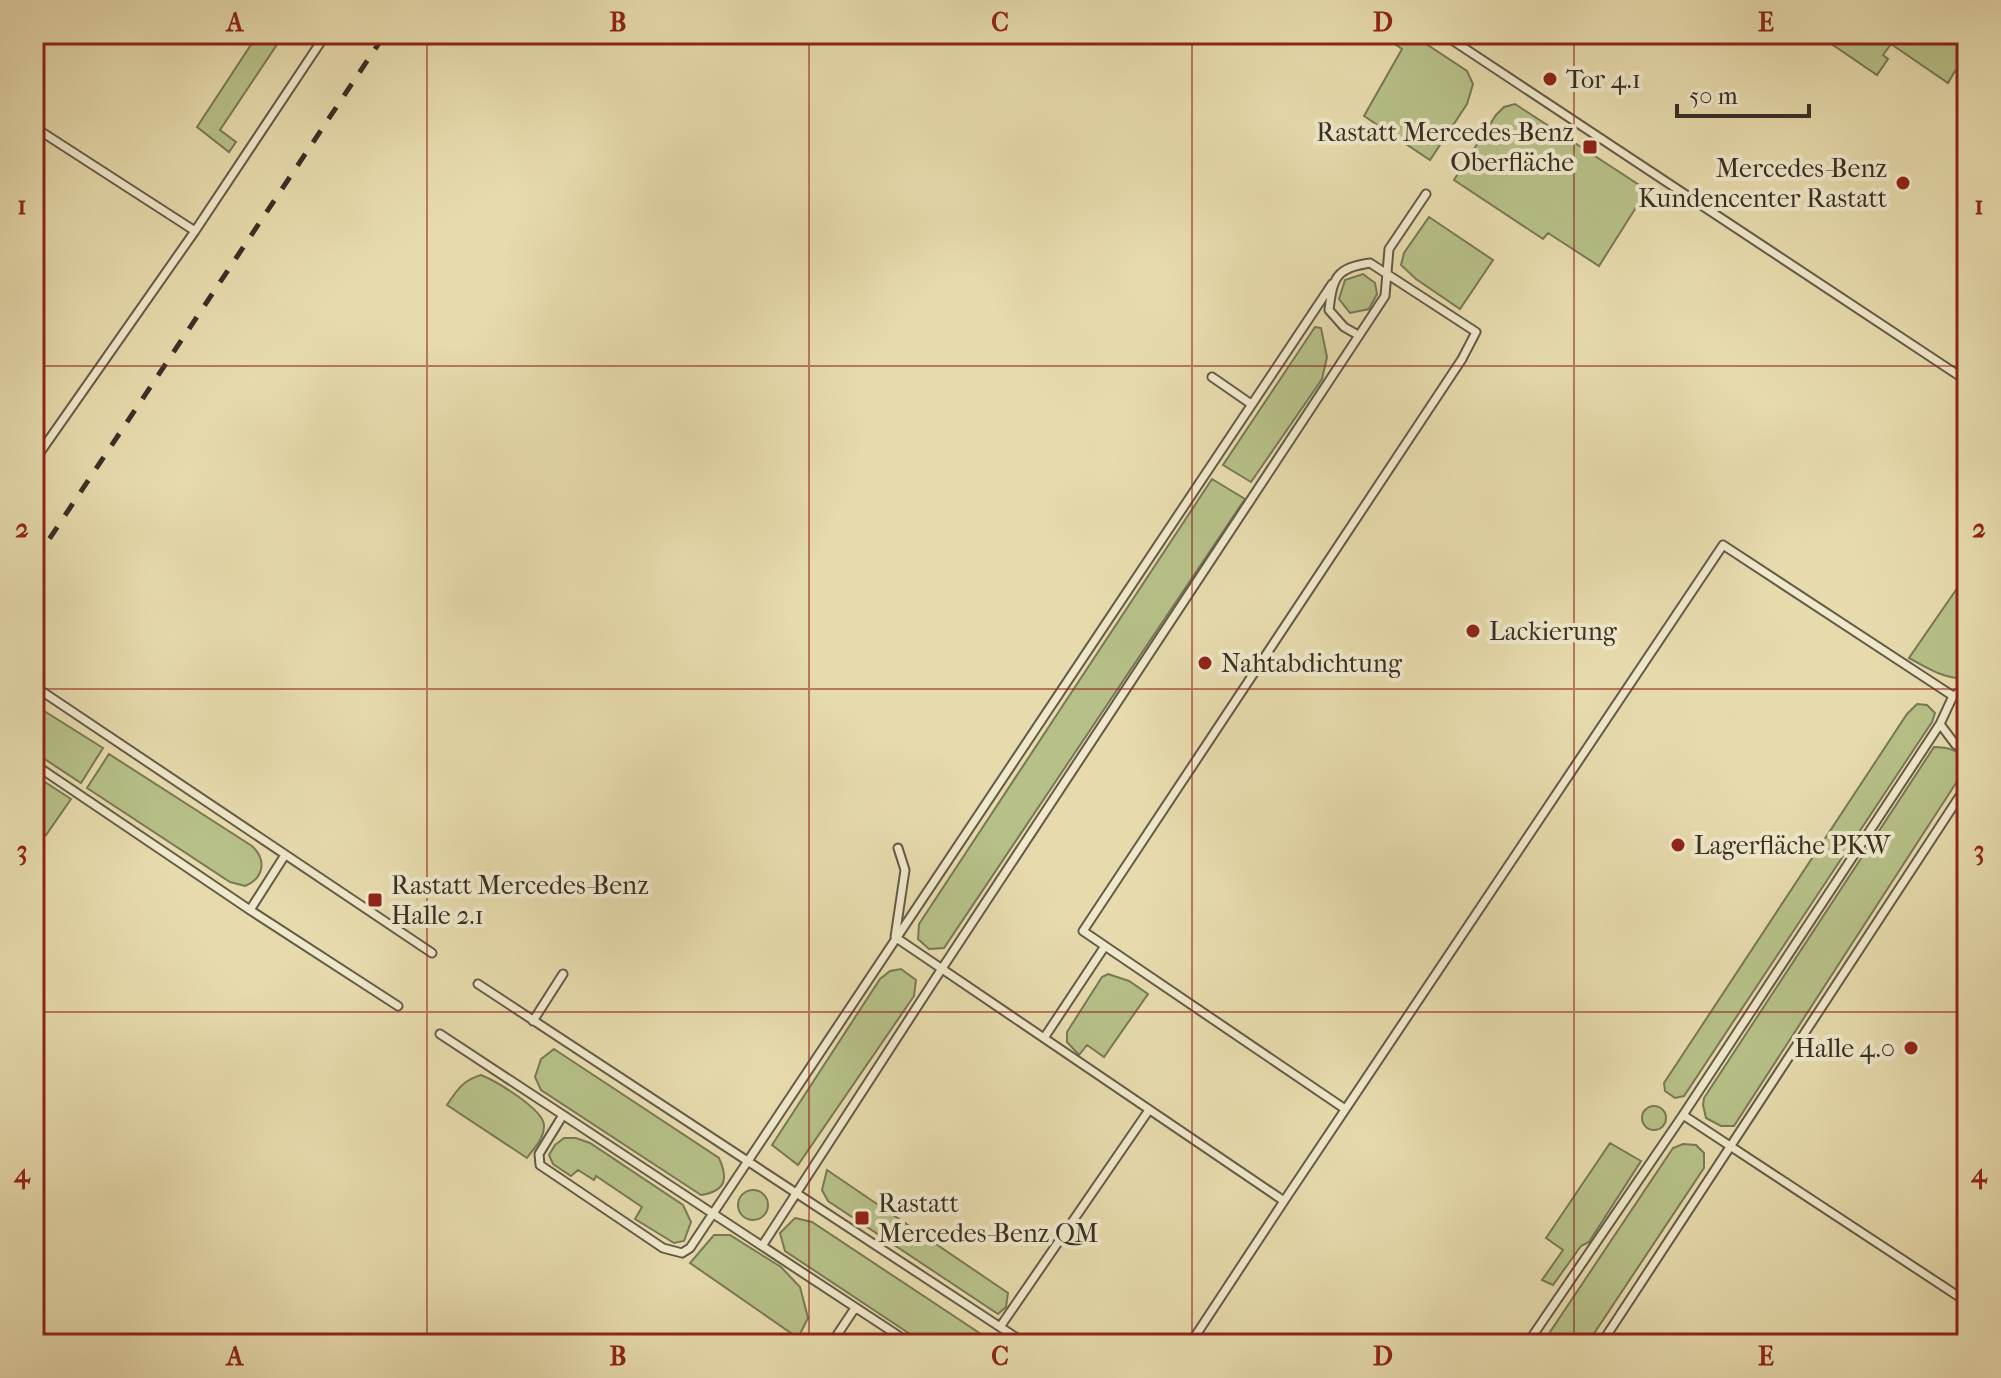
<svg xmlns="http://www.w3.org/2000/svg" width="2001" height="1378" viewBox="0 0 2001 1378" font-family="'IM FELL French Canon',serif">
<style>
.green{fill:#b7c088;stroke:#787857;stroke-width:2}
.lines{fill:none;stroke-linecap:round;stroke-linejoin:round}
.service-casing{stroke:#645a48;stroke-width:11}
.service{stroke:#efe8ca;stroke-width:7}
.rail{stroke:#382f26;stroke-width:5;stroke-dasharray:14 14;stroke-linecap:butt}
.grid{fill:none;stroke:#8f2418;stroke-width:2;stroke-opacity:0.55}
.poi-dot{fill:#8f2418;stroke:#efe8ca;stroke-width:3}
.labels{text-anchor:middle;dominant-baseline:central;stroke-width:8;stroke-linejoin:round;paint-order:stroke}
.poi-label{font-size:26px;fill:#382f26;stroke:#efe8ca;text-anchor:start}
.neatline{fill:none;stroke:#8f2418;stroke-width:3}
.grid-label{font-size:26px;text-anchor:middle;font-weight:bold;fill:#8f2418}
</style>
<rect width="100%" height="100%" fill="#e7dbad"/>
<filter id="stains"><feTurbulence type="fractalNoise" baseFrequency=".0025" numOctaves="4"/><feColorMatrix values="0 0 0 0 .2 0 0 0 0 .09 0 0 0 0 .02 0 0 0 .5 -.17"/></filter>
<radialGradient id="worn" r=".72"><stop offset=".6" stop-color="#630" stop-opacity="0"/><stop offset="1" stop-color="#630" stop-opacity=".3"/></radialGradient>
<path class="green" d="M258 34H284L220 130 236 142 229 152 197 127Z
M1380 34H1411L1467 71 1473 84 1467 104 1430 160 1364 116 1402 49Z
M1841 34H1950L1967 46V75L1965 78 1955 71 1948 83 1891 44 1883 55 1888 59 1877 75 1833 45Z
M1515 104 1647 190 1599 266 1548 233 1543 239 1454 180 1496 115 1504 107Z
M1429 217 1493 260 1460 309 1416 279 1401 265 1404 253Z
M1363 274 1375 283 1377 294 1369 309 1350 313 1339 299 1345 280Z
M1315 327 1321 328 1327 357 1322 379 1251 482 1223 465Z
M1212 479 1245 499 944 948 929 949 918 939 919 924Z
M1967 574V678C1945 680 1928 668 1909 658Z
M1917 704 1927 705 1935 713 1932 722 1684 1096 1675 1098 1665 1091 1664 1083 1907 714Z
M41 709 103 748 81 783 34 752V720Z
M1934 747C1949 747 1957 750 1967 761V766L1734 1126H1721L1706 1118 1703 1105 1704 1098Z
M109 754 252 846C267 860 264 878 245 886L230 882 87 788Z
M34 775 71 799 46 835 34 826Z
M901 969 916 980 914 996 798 1165 772 1145 880 979 890 971Z
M1108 974 1129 981 1148 994 1104 1057 1087 1045 1079 1055 1067 1042V1032L1102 977Z
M554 1049 719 1158C729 1180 725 1191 701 1195L541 1090 535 1077 541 1059Z
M481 1075C496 1081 543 1109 544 1125 545 1138 534 1148 527 1158L447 1105C457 1090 463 1080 481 1075Z
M1642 1118a12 12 0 1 1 24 0a12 12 0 1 1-24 0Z
M564 1138H576L590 1143 683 1205 691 1222 684 1241 674 1243 635 1219 642 1207 596 1176 594 1180 578 1170 571 1176 553 1164 549 1155 555 1145Z
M1610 1143 1641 1161 1589 1242 1581 1246 1553 1285 1542 1280 1563 1250 1546 1238Z
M1683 1144 1696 1145 1704 1153V1168L1587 1344H1542L1673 1148Z
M827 1170 1008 1293 1006 1307 998 1314 828 1201 822 1190Z
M738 1205a15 15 0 1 1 30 0a15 15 0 1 1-30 0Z
M795 1218 812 1222 996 1344H925L785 1251 780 1233Z
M714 1235H730L781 1267 800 1287 808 1318 798 1338 690 1263Z"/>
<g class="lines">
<g class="service-casing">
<path id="service" d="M1443 34 1967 381
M34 127 195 231
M1212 377 1251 404
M34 461 195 231 326 34
M34 686 432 953
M1940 724 1955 744 1967 752
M34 764 250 910 398 1006
M898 848 905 870 895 937 1284 1201 1190 1344
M250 910 285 855
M1105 946 1345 1109
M478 984 1026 1344
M533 1021 563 974
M440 1034 911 1344
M1044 1038 1105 946 1083 931 1462 359 1476 332 1370 263C1336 268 1333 277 1329 310L1344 327 1358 335
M563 1115 539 1154 540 1165 663 1248 682 1253 690 1248 1332 284
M1683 1115 1967 1302
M1284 1201 1723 545 1953 696
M762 1246 941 970 1385 296 1389 249 1426 194
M1000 1327 1149 1110
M831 1344 855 1308
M1527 1344 1683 1115 1940 724 1953 696 1967 688
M1601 1344 1967 785"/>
</g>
<use href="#service" class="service"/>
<path class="rail" d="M34 562 385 34"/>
</g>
<path class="grid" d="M427 34V1344M809 34V1344M1192 34V1344M1574 34V1344M34 366H1967M34 689H1967M34 1012H1967"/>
<g class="poi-dot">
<circle cx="1550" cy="79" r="8"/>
<rect x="1582" y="139" width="16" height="16" rx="4"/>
<circle cx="1903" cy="183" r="8"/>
<circle cx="1473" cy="631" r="8"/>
<circle cx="1205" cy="663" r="8"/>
<circle cx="1678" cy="845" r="8"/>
<rect x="367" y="892" width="16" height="16" rx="4"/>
<circle cx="1911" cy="1048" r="8"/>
<rect x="854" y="1210" width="16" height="16" rx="4"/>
</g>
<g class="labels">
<g class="poi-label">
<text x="1566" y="79">Tor 4.1</text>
<text x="1574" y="132" text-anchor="end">Rastatt Mercedes-Benz<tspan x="1574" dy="30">Oberfläche</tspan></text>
<text x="1887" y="168" text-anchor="end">Mercedes-Benz<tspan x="1887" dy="30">Kundencenter Rastatt</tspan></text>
<text x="1489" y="631">Lackierung</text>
<text x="1221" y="663">Nahtabdichtung</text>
<text x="1694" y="845">Lagerfläche PKW</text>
<text x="391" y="885">Rastatt Mercedes-Benz<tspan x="391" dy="30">Halle 2.1</tspan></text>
<text x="1895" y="1048" text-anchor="end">Halle 4.0</text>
<text x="878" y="1203">Rastatt<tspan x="878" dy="30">Mercedes-Benz QM</tspan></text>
</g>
</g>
<rect width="2001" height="1378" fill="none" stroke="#e7dbad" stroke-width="88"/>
<path d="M1677 104v12h132v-12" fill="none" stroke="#382f26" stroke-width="4"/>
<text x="1689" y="104" font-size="24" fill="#382f26" stroke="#efe8ca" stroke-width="6" paint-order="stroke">50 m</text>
<rect x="44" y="44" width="1913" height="1290" class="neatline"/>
<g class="grid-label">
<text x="235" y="31">A</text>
<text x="618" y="31">B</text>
<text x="1000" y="31">C</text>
<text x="1383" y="31">D</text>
<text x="1766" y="31">E</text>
<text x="22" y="214">1</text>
<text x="1979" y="214">1</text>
<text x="22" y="537">2</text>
<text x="1979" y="537">2</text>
<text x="22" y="859">3</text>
<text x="1979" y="859">3</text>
<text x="22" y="1182">4</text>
<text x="1979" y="1182">4</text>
<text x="235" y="1365">A</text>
<text x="618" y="1365">B</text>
<text x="1000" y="1365">C</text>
<text x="1383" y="1365">D</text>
<text x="1766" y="1365">E</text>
</g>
<rect width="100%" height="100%" filter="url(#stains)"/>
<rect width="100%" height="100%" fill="url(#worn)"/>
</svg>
